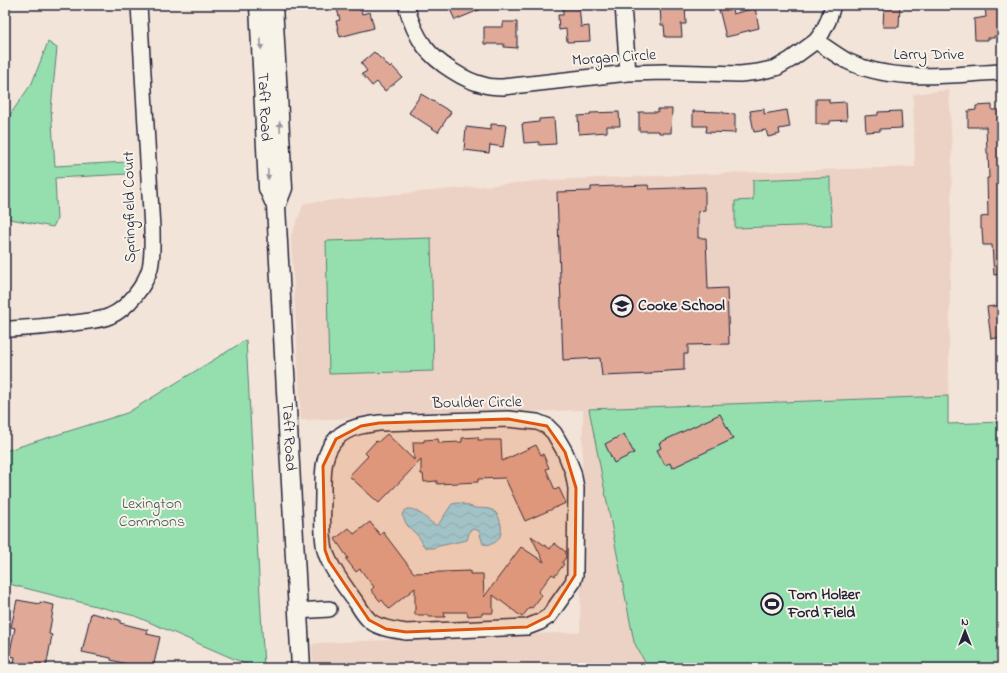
<svg xmlns="http://www.w3.org/2000/svg" width="1007" height="673" viewBox="0 0 1007 673" font-family="'Indie Flower',sans-serif">
<style>
.built{fill:#ecd2c4}
.green{fill:#95dfaf;stroke:#5c8075}
.water{fill:url(#water-waves);stroke:#6693aa}
.building{fill:#dfa897;stroke:#22223b}
.lines{fill:none;stroke-linecap:round;stroke-linejoin:round}
.minor-casing{stroke:#22223b;stroke-width:18}
.tertiary-casing{stroke:#22223b;stroke-width:21}
.minor{stroke:#f7f3e8;stroke-width:15}
.tertiary{stroke:#f7f3e8;stroke-width:18}
.oneway{fill:#97959a}
.marked{fill:#de560e;fill-opacity:0.2;stroke:#de560e;stroke-width:3;stroke-linejoin:round}
.labels{text-anchor:middle;dominant-baseline:central;stroke-width:4;stroke-linejoin:round;paint-order:stroke}
.street-label{font-size:16px;fill:#22223b;stroke:#f7f3e8}
.poi-label{font-size:16px;font-weight:bold;fill:#22223b;stroke:#f7f3e8;text-anchor:start}
.park-label{font-size:16px;fill:#445b5e;stroke:#f7f3e8}
</style>
<defs>
<pattern id="water-waves" width="16" height="10" patternUnits="userSpaceOnUse"><rect width="16" height="10" fill="#93def4"/><path d="M0 5q4-4 8 0t8 0" fill="none" stroke="#7ebed2"/></pattern>
</defs>
<rect width="100%" height="100%" fill="#f2e4d8"/>
<filter id="ink" filterUnits="userSpaceOnUse"><feTurbulence type="fractalNoise" baseFrequency=".025" numOctaves="2"/><feDisplacementMap in="SourceGraphic" scale="8" xChannelSelector="R" yChannelSelector="G"/><feConvolveMatrix kernelMatrix="1 2 1 2 8 2 1 2 1" color-interpolation-filters="sRGB"/></filter>
<g filter="url(#ink)">
<path class="built" d="M949 90 952 148 948 424 1002 422V668H313L312 645 317 643 580 632 583 410 301 420 291 236 304 203 547 180 843 169 915 167 913 94Z"/>
<path class="green" d="M48 42 57 48 51 109 55 166 126 162 128 174 55 178 57 219 53 227 5 218V122L32 83Z
M830 177V197L832 225 735 228V201L753 200V180Z
M431 238 434 371 329 374 326 241Z
M246 340 264 668H255L135 616 5 583V451L127 413Z
M948 396V424L1002 422V668H648L634 642 589 409Z"/>
<path class="water" d="M457 503C464 503 465 505 472 507 480 510 490 506 496 513 499 516 500 521 501 525 503 537 496 547 483 544L479 531 477 530 472 529 470 530 467 540 439 546 433 548H427L423 545 421 540 418 536 407 525 402 515C408 499 426 519 435 525H438L452 504Z"/>
<path class="building" d="M341 5H359L362 14 370 12 374 28 340 37 336 21 340 20 337 9 341 7Z
M448 5H491L455 20Z
M579 5 581 27 589 26 590 41 567 42 566 29 559 30 558 15H563V6Z
M660 5H685L686 24H681L682 37H665L664 25H661Z
M718 5H731L733 14 755 8 759 28 739 33V34L726 37Z
M884 5H900L899 27H883Z
M985 5H1002V36H994V38H988V40H975L974 19 986 17Z
M503 22H517V48L504 47V44H484V27H503Z
M374 52 380 58H381L390 68 392 66 402 77 385 91 377 82 372 86 362 74 367 71 361 63Z
M421 94 451 112 438 132 409 113Z
M816 99H829V103L846 102 847 120 830 121V124H816Z
M992 105V110H1002V274L994 275 992 245H983L982 229H981V217L988 216 987 178H989L988 153H987L986 127H968V111L976 110V106Z
M658 109H672L671 133H659V131H639V112H658Z
M764 109V114L787 110 790 127 779 129 780 134 768 137 766 130 754 132 750 111Z
M693 111 723 112V113L735 114V133L706 132 707 126H693Z
M901 111 902 128 880 129V131L866 132 865 116 878 115V112Z
M619 112 620 126H607V132L579 134 578 116 590 115V113Z
M554 118 556 144 539 145V142L524 143 522 124 539 122V119Z
M491 124 506 125 503 147 490 145 489 153 464 150 466 127 491 130Z
M648 185 649 189 705 187V210L698 211V238H706L708 289 727 288 729 344 688 345V354H684V370L652 372 651 374 602 376 600 358 563 360 557 192 591 191V187Z
M1002 305V337L991 339 987 307Z
M720 414 733 439 672 468 670 463 665 465 657 450 661 448 659 443Z
M387 434 414 460 413 442H424V440L438 439 439 443 462 442V438L478 437V440H501L502 461 536 445 541 455 543 454 549 468 546 469 555 490 559 488 566 503 525 521 505 478 478 479V482L437 484V481L424 482 423 474H421V460L379 503 349 476 368 456 365 453 376 441 378 442Z
M624 434 634 453 614 463 605 444Z
M370 522 380 535 383 532 414 573 470 571V574H483L484 597 521 547 544 562 531 536 550 549 554 543 566 552V557L562 563 564 564 555 576 552 574 538 592 542 595 532 608 530 607 522 617 493 595V613H482V615L468 616 467 612H444L445 617H428V615H415V588L389 609 382 600 380 601 371 590 374 587 360 569 356 572 346 559 348 558 335 539 349 528 354 534Z
M17 600 40 604V602L54 605 49 634 52 635 46 668H13L15 657 9 656 15 628 11 627Z
M91 613 120 620V623L148 630 147 634 160 637 153 668H142L111 660V658L82 652Z"/>
<g class="lines">
<g class="minor-casing">
<path id="minor" d="M406 5C410 20 416 35 425 47 437 63 465 81 484 85 490 87 497 87 503 87L628 73 665 72 740 74 758 72 776 68 790 60 816 41 822 33 828 21 833 5
M623 5 628 73
M816 41C826 47 836 55 847 61 894 84 951 74 1002 72
M11 329C32 328 53 326 74 323 86 321 99 321 110 316 127 309 145 286 150 268 153 255 152 242 152 229L139 5
M508 419 537 422 547 426 554 433 565 452 573 472 576 488 575 569V575L573 582 549 616 540 622 527 627 406 632C395 630 377 628 369 620 365 616 361 610 358 605 348 591 329 567 325 550 321 532 323 512 323 493 323 474 322 453 337 438 348 427 364 425 379 423Z
M297 611 329 609"/>
</g>
<g class="tertiary-casing">
<g id="tertiary">
<path id="s1" d="M259 5 268 188 276 206 301 668"/>
<path d="M273 5 283 188 276 206"/>
</g>
</g>
<use href="#minor" class="minor"/>
<use href="#tertiary" class="tertiary"/>
</g>
<defs><path id="oneway-solid" d="M-6-.8H1V-3.2L6.5 0L1 3.2V.8H-6Z"/></defs>
<g class="oneway">
<use href="#oneway-solid" transform="translate(261 44) rotate(87)"/>
<use href="#oneway-solid" transform="translate(280 127) rotate(-93)"/>
<use href="#oneway-solid" transform="translate(268 174) rotate(87)"/>
</g>
</g>
<path class="marked" d="M508 419 547 426 565 452 576 488 575 575 549 616 527 627 406 632 386 629 369 620 329 561 325 550 323 466 336 439 361 426 379 423Z"/>
<defs>
<g id="school-ring" transform="scale(1.15)"><circle r="9.5" fill="#f7f3e8" stroke="#22223b" stroke-width="1.5"/><path d="M0-5L7-2L0 1L-7-2ZM-4 1L0 2.5L4 1V4Q0 6-4 4Z" fill="#22223b"/></g>
<g id="stadium-ring" transform="scale(1.15)"><circle r="9.5" fill="#f7f3e8" stroke="#22223b" stroke-width="1.5"/><path d="M0-5a6.5 5 0 1 0 0 10a6.5 5 0 1 0 0-10ZM-3.5-1.8h7v3.6h-7Z" fill="#22223b"/></g>
</defs>
<g fill-rule="evenodd">
<use href="#school-ring" x="622" y="306"/>
<use href="#stadium-ring" x="772" y="604"/>
</g>
<g class="labels">
<g class="street-label">
<text x="929" y="55">Larry Drive</text>
<text transform="translate(614 58) rotate(-4)">Morgan Circle</text>
<text stroke="none"><textPath href="#s1" startOffset="102">Taft Road</textPath></text>
<text transform="translate(130 207) rotate(-91)">Springfield Court</text>
<text transform="translate(477 403) rotate(-1)">Boulder Circle</text>
<text stroke="none"><textPath href="#s1" startOffset="434">Taft Road</textPath></text>
</g>
<g class="poi-label">
<text x="638" y="306">Cooke School</text>
<text x="788" y="595">Tom Holzer<tspan x="788" dy="18">Ford Field</tspan></text>
</g>
<g class="park-label">
<text x="152" y="504">Lexington<tspan x="152" dy="18">Commons</tspan></text>
</g>
</g>
<rect width="1007" height="673" fill="none" stroke="#f7f3e8" stroke-width="20"/>
<rect x="10" y="10" width="987" height="653" fill="none" stroke="#22223b" stroke-width="1.5" filter="url(#ink)"/>
<g transform="translate(965 631)" stroke="#f7f3e8" stroke-width="3" paint-order="stroke">
<path d="M0-3L7 15L0 10L-7 15Z" fill="#22223b"/>
<text y="-6" font-size="11" font-weight="bold" text-anchor="middle" fill="#22223b">N</text>
</g>
</svg>
